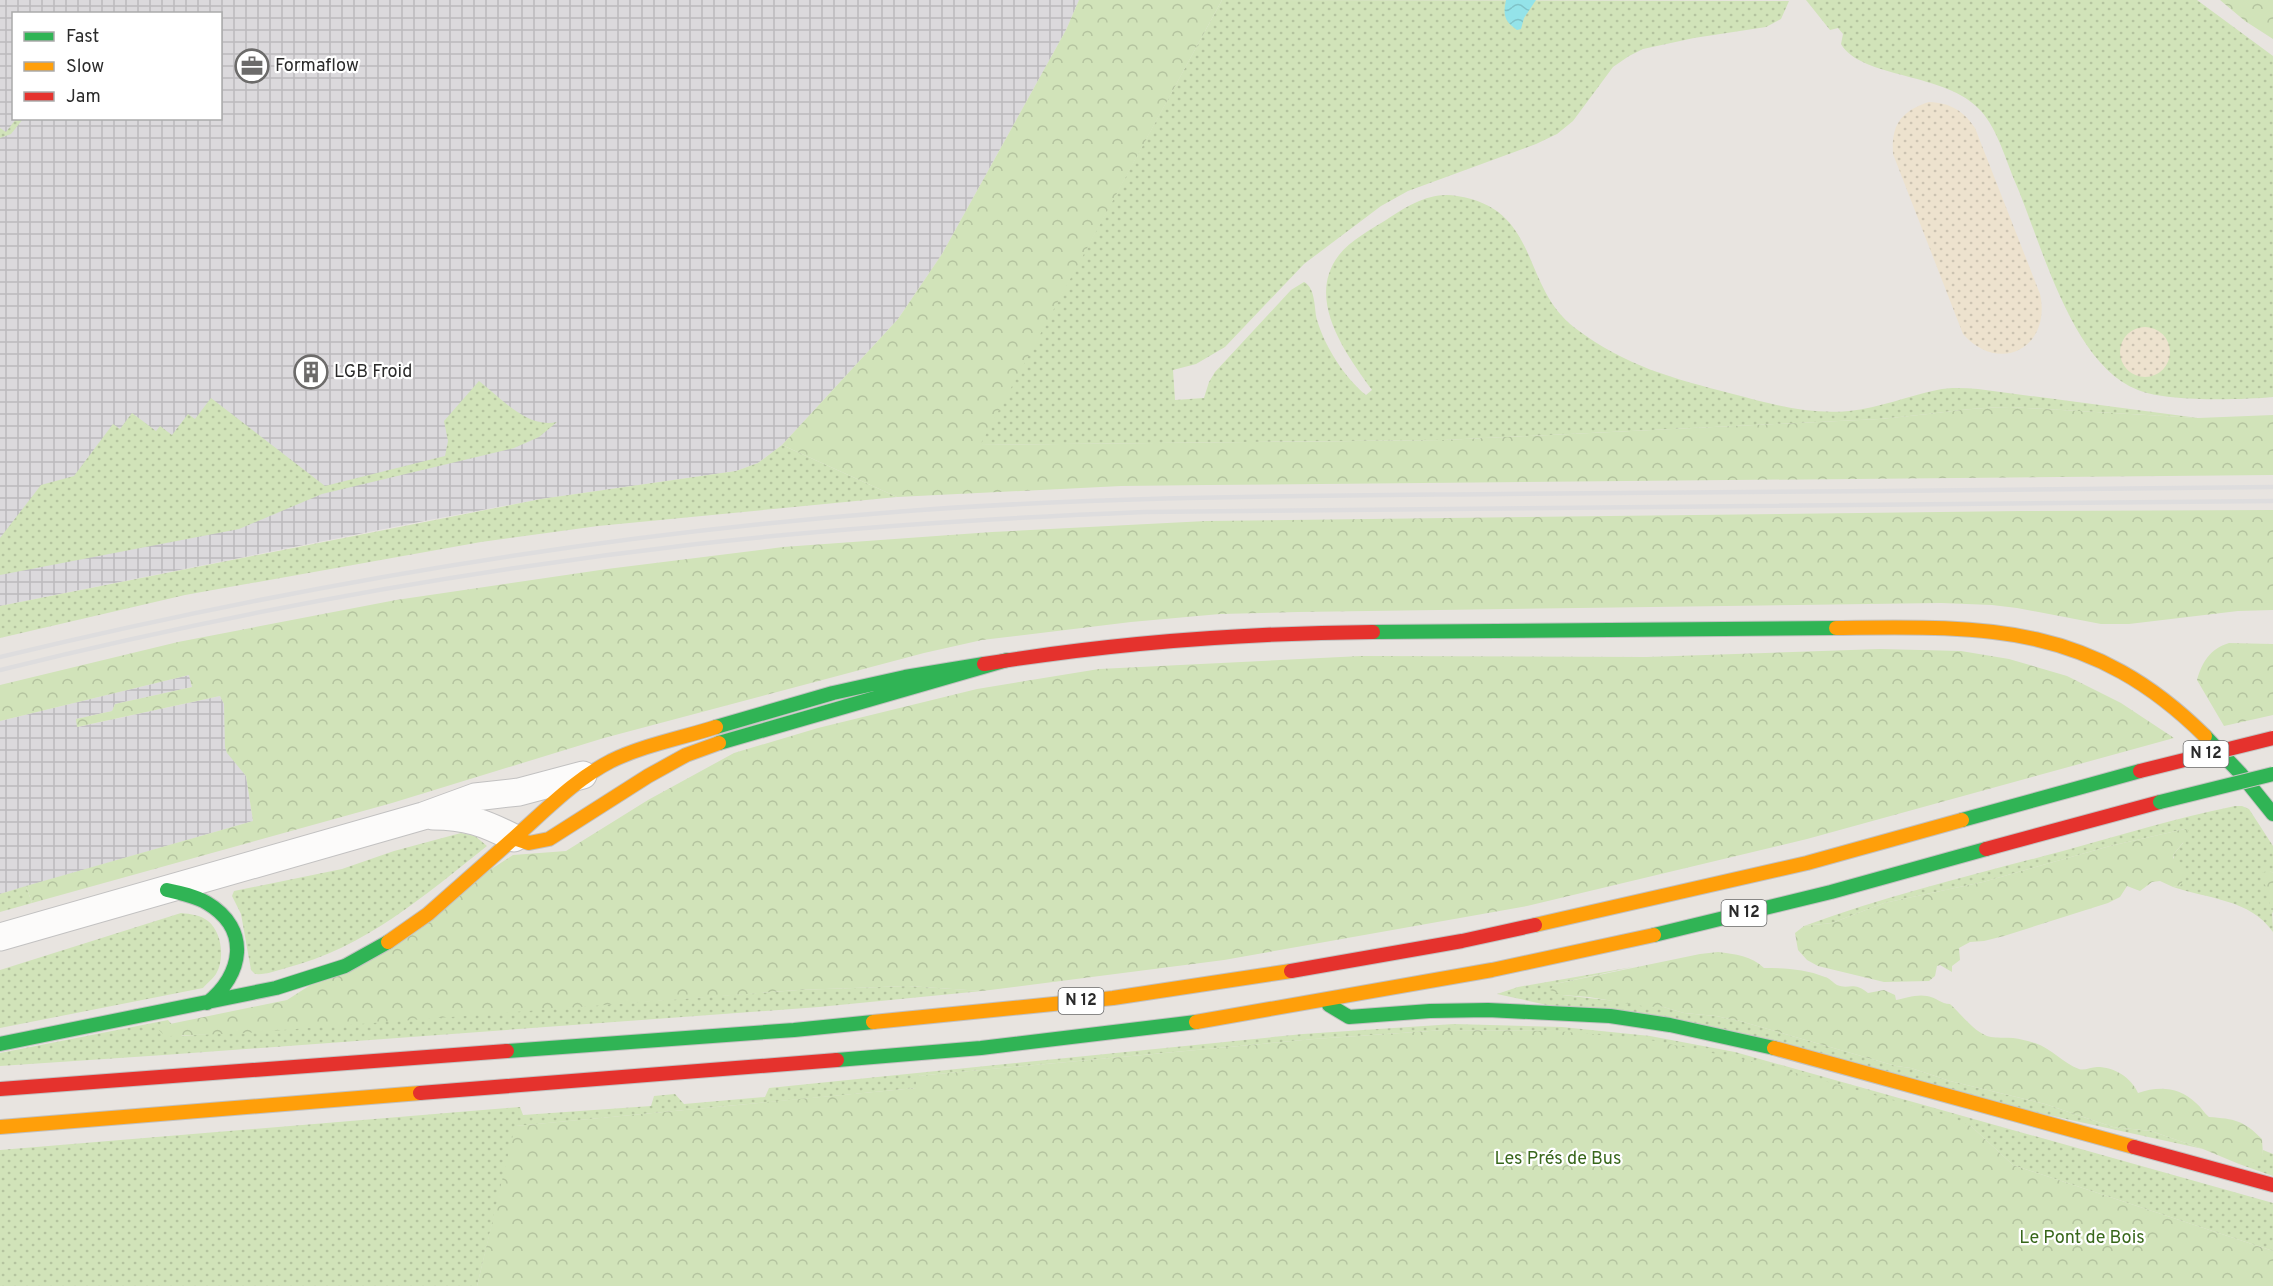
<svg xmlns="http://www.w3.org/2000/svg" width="2273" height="1286" viewBox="0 0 2273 1286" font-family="Overpass,sans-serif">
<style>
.industrial{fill:url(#industrial-grid);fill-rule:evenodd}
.grass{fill:url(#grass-dots)}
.forest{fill:url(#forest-crowns)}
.sand{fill:url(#sand-dots)}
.water{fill:url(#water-waves)}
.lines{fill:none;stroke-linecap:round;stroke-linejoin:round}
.street-casing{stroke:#c2c1c1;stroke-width:29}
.fast-casing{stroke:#c2c1c1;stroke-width:16}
.slow-casing{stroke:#c2c1c1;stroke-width:16}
.jam-casing{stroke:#c2c1c1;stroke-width:16}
.street{stroke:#fcfbfa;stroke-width:27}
.fast{stroke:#30b455;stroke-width:14}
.slow{stroke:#ff9f0a;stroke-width:14}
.jam{stroke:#e5322d;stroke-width:14}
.rail{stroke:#deddde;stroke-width:4.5}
.fast-bridge-casing{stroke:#c4c3c1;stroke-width:16;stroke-linecap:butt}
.jam-bridge-casing{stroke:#c4c3c1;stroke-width:16;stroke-linecap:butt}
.fast-bridge{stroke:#30b455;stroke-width:14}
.jam-bridge{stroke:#e5322d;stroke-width:14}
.labels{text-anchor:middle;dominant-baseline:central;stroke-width:4.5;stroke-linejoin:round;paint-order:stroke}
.shield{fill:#fff;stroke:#6a6a6a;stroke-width:1.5}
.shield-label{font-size:16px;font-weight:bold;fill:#2a2a2a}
.poi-label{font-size:18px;fill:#2a2a2a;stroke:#fff;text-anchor:start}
.park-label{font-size:18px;fill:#38671b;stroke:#fff}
</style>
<defs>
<pattern id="industrial-grid" width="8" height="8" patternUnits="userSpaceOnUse" patternTransform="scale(1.5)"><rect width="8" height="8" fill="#dbd9dc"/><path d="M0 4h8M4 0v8" fill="none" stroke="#bcbabd"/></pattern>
<pattern id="grass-dots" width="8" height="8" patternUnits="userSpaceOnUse" patternTransform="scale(1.5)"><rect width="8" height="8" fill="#d1e3b9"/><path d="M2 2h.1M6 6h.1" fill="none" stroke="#b4c39f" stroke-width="1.8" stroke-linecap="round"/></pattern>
<pattern id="forest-crowns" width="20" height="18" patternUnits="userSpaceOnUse" patternTransform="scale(1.5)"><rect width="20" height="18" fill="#d1e3b9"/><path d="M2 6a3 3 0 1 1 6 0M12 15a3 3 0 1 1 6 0" fill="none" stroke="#b4c39f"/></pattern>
<pattern id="sand-dots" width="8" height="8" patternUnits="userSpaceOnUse" patternTransform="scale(1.5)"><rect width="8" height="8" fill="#ede2ce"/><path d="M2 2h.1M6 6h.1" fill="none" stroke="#cbc2b1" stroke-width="1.8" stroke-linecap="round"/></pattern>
<pattern id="water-waves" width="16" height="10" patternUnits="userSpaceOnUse" patternTransform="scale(1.5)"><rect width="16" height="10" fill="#94e3e9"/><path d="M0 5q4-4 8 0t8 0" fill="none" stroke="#80c3c8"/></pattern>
</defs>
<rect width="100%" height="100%" fill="#e8e4e0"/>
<path class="industrial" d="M0 0H1079L1066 30 942 254 898 319 782 445 758 463 736 471 541 499 419 522 0 606ZM14 14H220V118H14Z
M189 675 192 687 115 704 112 711 76 719 78 727 220 696 224 704 225 715 241 769 246 776 253 821 0 894V721Z"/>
<path class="grass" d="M1222 0 1789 1 1781 19 1766 27 1694 38 1643 49 1629 56 1613 67 1573 121 1557 134 1536 144 1408 191 1381 206 1304 264 1225 347 1196 364 1173 370 1175 400 1204 398 1209 382 1215 372 1291 290 1304 282C1316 288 1314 309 1317 320 1325 347 1345 378 1366 395L1372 390C1346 354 1305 299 1339 255 1351 240 1370 230 1386 220 1407 206 1431 191 1457 196 1541 209 1520 286 1575 328 1627 367 1672 378 1733 394 1771 404 1809 415 1849 411 1880 408 1907 396 1937 390 1950 387 1964 388 1978 389L2198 418 2010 407C1966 407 1923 416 1879 419L1444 440 979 445Z
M1806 0H2197L2273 56V397C2240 400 2167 402 2138 390 2072 365 2042 245 2016 184 2006 161 1998 130 1981 111 1947 72 1861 79 1841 44L1843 34 1838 28 1830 30Z
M16 119H23L11 134 0 138V128L6 132Z
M479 381C501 398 527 429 557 422L539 437 514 448 322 494 239 529 0 575V538L41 485 74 476 113 424 120 429 132 413 156 431 160 426 172 435 188 414 195 419 211 398 325 486 445 456 448 441 444 421Z
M782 445 897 497 598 526 481 542 185 595 0 638V606L541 499 736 471 758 463Z
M2235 806H2242L2249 809 2273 846V873L2270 871C2269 892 2273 911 2273 932 2250 899 2208 899 2173 887L2181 885 2173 855 2183 843 2185 829 2110 846 1983 882 1884 903 1832 923 1804 926C1889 895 1976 874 2063 851 2120 835 2177 818 2235 806Z
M461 833 475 836 487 846C425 895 365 948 286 968 276 971 265 975 255 974L251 970 241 914 232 896 234 891 342 869 394 851Z
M26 886 32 903 0 912V894Z
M181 913C191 914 200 915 208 921 222 932 225 959 216 974 213 979 207 983 203 988L0 1028V970Z
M1633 967 1555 984 1562 995 1660 1006 1684 1013 1716 1016 1740 1021 1896 1066 1911 1068 1950 1081 2045 1104 2113 1127 2151 1131 2203 1149 1497 994 1518 987Z
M908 986 982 991 819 1007 164 1055 0 1066V1053L168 1020 182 1036 798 990Z
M1454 1024 1562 1027 1650 1036 1735 1052 2273 1203V1251L2013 1165 1971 1126 1557 1031 1444 1030 1314 1039 917 1076 916 1088 516 1126 477 1286H0V1150L520 1107 523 1115 651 1106 654 1096 675 1094 684 1104 765 1097 769 1088 1303 1034Z
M2263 1150 2273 1154V1176L2239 1164 2263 1155Z"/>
<path class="forest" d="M1079 0H1222L980 445 1444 440 1879 419C1923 416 1966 407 2010 407L2198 418 2273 415V475L1207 485 1121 486 897 497 782 445 898 319 942 254 1066 30Z
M2220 0H2273V39L2245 21Z
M2273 510V610L2238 611 2129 624H2101L2017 608 1992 605 1941 603 1298 612 1220 614 1131 622 982 640 924 653 604 738 392 803 32 903 26 886 253 821 246 776 227 753 225 747 224 704 220 696 77 727 76 719 112 711 115 704 192 687 189 675 0 721V685L178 642 396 600 607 569 783 547 992 532 1206 521 2021 511Z
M2229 643 2273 644V715L2224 726 2197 680C2202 662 2210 649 2229 643Z
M1880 649 1961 651 2009 659 2067 676 2121 703 2174 738 1807 839 1527 906 1224 960 982 991 908 986 798 990 245 1033 170 1036 164 1035 159 1030 160 1026 287 1000 513 855 566 851 648 800 734 753 818 728 977 689 1099 669 1361 656 1646 657Z
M2185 829 2188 830 2190 834 2173 855V858L2180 862C2183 870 2185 876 2181 885L2173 887 2160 881 2152 882 2140 891 2127 886 2120 897 2108 903 2004 936 1984 941 1970 942 1959 948 1960 960 1952 966V972L1940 965 1937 966 1935 976 1929 981 1884 982 1818 966 1807 960 1798 950 1795 933 1804 926 1832 923 1884 903 1983 882 2110 846Z
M2270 871 2273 873V914L2270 906 2269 891 2261 879 2262 873Z
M1718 952C1735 954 1752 956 1764 968 1785 968 1805 969 1825 977 1830 978 1833 983 1837 985 1849 990 1853 981 1868 993L1884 990 1895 995 1896 1000C1905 998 1917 994 1927 996 1936 997 1941 1004 1950 1004 1960 1013 1973 1030 1985 1035 1992 1039 2004 1037 2013 1038 2020 1039 2028 1041 2035 1043 2052 1049 2063 1063 2079 1069 2084 1071 2091 1067 2097 1067 2114 1067 2131 1077 2138 1093 2159 1086 2179 1087 2196 1103 2201 1107 2204 1113 2209 1117 2235 1119 2243 1120 2262 1139L2263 1155 2255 1162 2239 1164 2203 1149 2151 1131 2113 1127 2045 1104 1950 1081 1911 1068 1896 1066 1740 1021 1716 1016 1684 1013 1660 1006 1648 1007 1589 997 1562 995 1550 990 1555 984 1700 954Z
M1444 1030 1557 1031 1645 1039 1760 1063 1949 1116 1971 1126 2013 1165 2273 1251V1286H477L515 1126 916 1088V1076L1314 1039Z"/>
<path class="sand" d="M1929 102C1950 103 1963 110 1975 128L2040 294C2052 348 1999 375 1963 334L1893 154C1891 125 1901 111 1929 102Z
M2120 352a25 25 0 1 1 50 0a25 25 0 1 1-50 0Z"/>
<path class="water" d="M1506 0H1536L1524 18 1521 29 1517 30C1504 21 1503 15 1506 0Z"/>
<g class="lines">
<g class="street-casing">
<path id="street" d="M433 816C466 816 485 823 514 838
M0 937 423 816 475 797 519 792 583 775"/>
</g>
<g class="fast-casing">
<path id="fast" d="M1373 632 1836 628
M716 727 833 693 905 677 984 664
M2205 736 2240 773 2273 814
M719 743 1007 660
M1962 820 2140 771
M167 890C181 893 195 896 207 903 251 929 243 975 207 1003
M1654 935 1831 892 1986 849
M1329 1005 1349 1017 1430 1011 1488 1010 1610 1016 1670 1025 1774 1048
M0 1044 276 988 345 966 388 942
M507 1051 794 1030 873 1022
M837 1060 981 1048 1196 1022"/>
</g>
<g class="slow-casing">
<path id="slow" d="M1836 628C1986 626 2091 623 2205 736
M716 727C682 738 644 745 611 761 574 780 545 811 514 838L529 843 549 839 648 776 686 755 719 743
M1535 925 1807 863 1962 820
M388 942 428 914 514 838
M873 1022 1113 998 1291 971
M1196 1022 1492 970 1654 935
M1774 1048 2134 1147
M0 1127 420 1093"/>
</g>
<g class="jam-casing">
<path id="jam" d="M984 664C1113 643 1243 633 1373 632
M1986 849 2160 802
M1291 971 1462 941 1535 925
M0 1089 507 1051
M420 1093 837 1060
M2134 1147 2273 1185"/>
</g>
<use href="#street" class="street"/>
<use href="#fast" class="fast"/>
<use href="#slow" class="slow"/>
<use href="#jam" class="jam"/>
<path class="rail" d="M0 657C294 586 593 535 895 512 1097 496 1301 496 1503 494 1760 492 2016 490 2273 487
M0 670C230 613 462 571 697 544 846 527 995 518 1144 512L2273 501"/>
<g class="fast-bridge-casing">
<path id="fast-bridge" d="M2160 802 2273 774"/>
</g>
<g class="jam-bridge-casing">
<path id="jam-bridge" d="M2140 771 2273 738"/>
</g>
<use href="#fast-bridge" class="fast-bridge"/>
<use href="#jam-bridge" class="jam-bridge"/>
</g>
<defs>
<g id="office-ring" transform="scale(1.725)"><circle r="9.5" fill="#fff" stroke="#6c6b6a" stroke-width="1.5"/><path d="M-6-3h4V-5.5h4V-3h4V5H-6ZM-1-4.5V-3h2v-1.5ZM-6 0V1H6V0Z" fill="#6c6b6a"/></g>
<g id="building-ring" transform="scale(1.725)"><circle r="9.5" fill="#fff" stroke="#6c6b6a" stroke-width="1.5"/><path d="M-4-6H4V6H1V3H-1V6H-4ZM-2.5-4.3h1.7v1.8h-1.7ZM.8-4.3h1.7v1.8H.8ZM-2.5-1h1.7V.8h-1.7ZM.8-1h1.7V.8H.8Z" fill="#6c6b6a"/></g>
</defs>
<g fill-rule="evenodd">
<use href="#office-ring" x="252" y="66"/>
<use href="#building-ring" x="311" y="372"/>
</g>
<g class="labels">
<g class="shield">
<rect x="2183.5" y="741" width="45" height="26" rx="4.5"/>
<rect x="1721.5" y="900" width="45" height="26" rx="4.5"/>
<rect x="1058.5" y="988" width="45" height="26" rx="4.5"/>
</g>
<g class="shield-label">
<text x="2206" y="754">N 12</text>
<text x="1744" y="913">N 12</text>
<text x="1081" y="1001">N 12</text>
</g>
<g class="poi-label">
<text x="275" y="66">Formaflow</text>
<text x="334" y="372">LGB Froid</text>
</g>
<g class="park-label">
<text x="1558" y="1159">Les Prés de Bus</text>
<text x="2082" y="1238">Le Pont de Bois</text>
</g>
</g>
<rect x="12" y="12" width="210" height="108" fill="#ffffff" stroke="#aaaaaa" stroke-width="1.5"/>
<rect x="24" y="32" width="30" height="9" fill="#30b455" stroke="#aaaaaa" stroke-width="1.5"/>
<text x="66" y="42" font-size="18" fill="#2a2a2a">Fast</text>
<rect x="24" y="62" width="30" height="9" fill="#ff9f0a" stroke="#aaaaaa" stroke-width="1.5"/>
<text x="66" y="72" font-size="18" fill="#2a2a2a">Slow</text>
<rect x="24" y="92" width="30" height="9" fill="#e5322d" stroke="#aaaaaa" stroke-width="1.5"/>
<text x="66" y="102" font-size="18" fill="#2a2a2a">Jam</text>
</svg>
